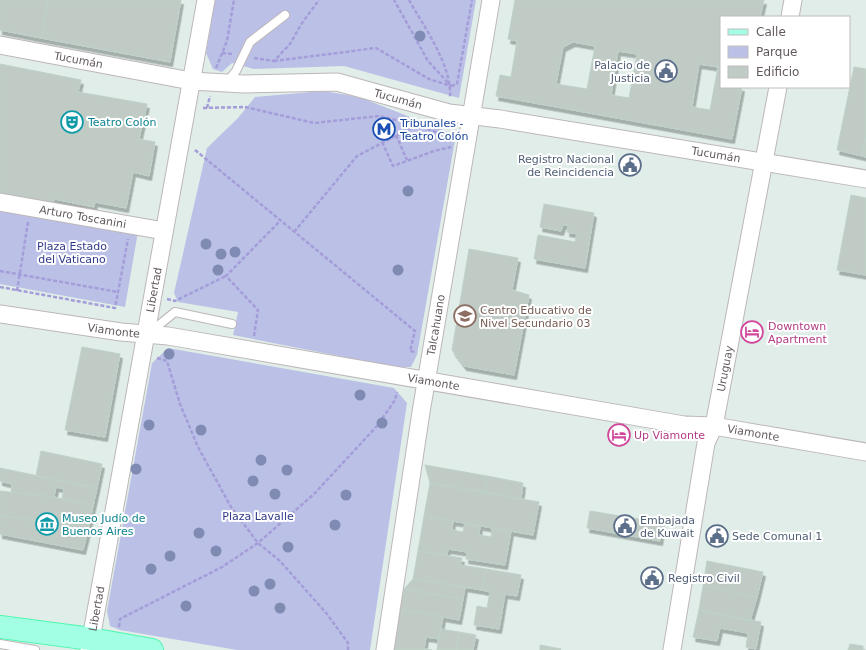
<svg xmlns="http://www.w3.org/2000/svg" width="866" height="650" viewBox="0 0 866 650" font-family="'DejaVu Sans',sans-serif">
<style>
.green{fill:#bbc1e6}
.building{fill:#bfcbc4;stroke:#bed2c9;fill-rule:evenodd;filter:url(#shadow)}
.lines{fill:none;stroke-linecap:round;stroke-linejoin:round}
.lane-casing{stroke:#beb6ba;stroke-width:10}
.street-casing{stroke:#beb6ba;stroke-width:19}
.primary-casing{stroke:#4ff7b0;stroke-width:24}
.path{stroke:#a49dd9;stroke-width:2.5;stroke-dasharray:4 2;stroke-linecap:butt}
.lane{stroke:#fff;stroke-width:8}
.street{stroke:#fff;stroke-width:17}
.primary{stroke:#a3ffe3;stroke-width:22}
.tree{fill:#808bb4}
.labels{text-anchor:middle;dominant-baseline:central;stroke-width:4;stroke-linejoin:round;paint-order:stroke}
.street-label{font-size:11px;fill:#62595e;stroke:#fff}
.service-label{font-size:11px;fill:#4e5e75;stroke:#fff;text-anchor:start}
.culture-label{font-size:11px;fill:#0d838f;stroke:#fff;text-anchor:start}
.transit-label{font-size:11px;fill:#164399;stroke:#fff;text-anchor:start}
.park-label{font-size:11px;fill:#313a89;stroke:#fff}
.education-label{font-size:11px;fill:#785e54;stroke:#fff;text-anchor:start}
.hotel-label{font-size:11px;fill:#b23c85;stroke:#fff;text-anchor:start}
</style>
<defs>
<filter id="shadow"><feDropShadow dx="2.5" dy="4.5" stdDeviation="0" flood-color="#0004"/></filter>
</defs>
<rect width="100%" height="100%" fill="#e0ede8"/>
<path class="green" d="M215 0H476L459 98 344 66 254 69 232 63 222 72 213 69 206 53Z
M323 91 359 97 451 133 455 140 417 355 411 367H395L233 335 238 312 178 302 174 293 207 148 238 118 255 97Z
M0 195 140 220 125 307 0 284Z
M168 348 394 388 407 403 370 650H237L120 630 110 626 107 611 152 363Z"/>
<path class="building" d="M0 0H48L41 38 0 30Z
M48 0H181L170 62 41 38Z
M515 0H764L760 17H721V87H742L732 139 496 96 500 75 511 77 517 41 508 39ZM573 42 595 46 587 89 556 84 563 47ZM618 51 637 54 629 98 611 95ZM699 64 718 67 710 110 692 107Z
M0 64 81 80 78 92 147 104 139 139 155 142 149 176 133 172 126 208 95 202 94 207 54 199 53 203 0 195Z
M854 67 866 69V135L862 156 837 150Z
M866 135V157L862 156Z
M851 195 866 198V275L837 270Z
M544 204 594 213 585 268 534 259 538 235 575 242 577 234 567 232 568 225H563L561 231 540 227Z
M469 249 518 258 512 290 529 295 514 375 464 366 452 350Z
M82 347 120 354 105 437 65 430Z
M41 451 102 464 97 488 36 476Z
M425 465 487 476 485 492 430 483Z
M0 468 97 488 93 506 62 499 64 489 56 487 54 497 11 492 12 484 0 481Z
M487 476 523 483 521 499 485 492Z
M430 483 539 502 533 535 424 516Z
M0 491 54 497 93 506 88 530 0 515Z
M590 511 663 523 660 541 587 528Z
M0 515 88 530 83 550 0 534Z
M424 516 453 521 452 530 463 532 465 523 480 526 479 535 491 537 492 528 511 531 505 565 466 559 467 552 448 549 447 555 418 551Z
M418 551 462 558 460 565 486 569 482 590 413 579Z
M707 561 763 572 757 597 703 586Z
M486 569 521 575 517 596 505 594 499 629 474 625 477 606 487 608 490 592 482 590Z
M413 579 465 587 463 599 404 589Z
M703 586 757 597 750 621 699 610Z
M404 589 463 599 459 620 400 609Z
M400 609 443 617 439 639 426 637 424 649 432 650H393Z
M699 610 761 622 756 649 746 647 748 633 720 628 717 641 693 637Z
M440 629 459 632 456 650H437Z
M459 632 476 635 473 650H456Z
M850 644 863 646V650H848Z
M540 645 561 649 560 650H540Z"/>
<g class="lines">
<g class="lane-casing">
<path id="lane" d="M227 82 236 71 250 42 285 15
M149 333 175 312 232 324
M0 644 35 650"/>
</g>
<g class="street-casing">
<g id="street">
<path d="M790 17 793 0"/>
<path id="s1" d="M0 45 191 81 244 84 337 82 449 113 500 119 866 179"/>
<path id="s2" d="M0 202 164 231"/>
<path id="s3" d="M0 314 121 332 168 336 684 425 714 426 866 452"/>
<path id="s4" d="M89 650 206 0"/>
<path id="s5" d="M385 650 421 412 491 0"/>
<path id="s6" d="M672 650 706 443 714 426 778 87"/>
</g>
</g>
<g class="primary-casing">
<path id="primary" d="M0 627 91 639 152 650"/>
</g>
<path class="path" d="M409 0C424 27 452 65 450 97
M222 53 232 54
M254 58 274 61 290 44 302 23 319 0
M274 61 376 48 429 79 451 86 428 61 394 0
M216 68 227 41 234 0
M451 86 457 84 472 0
M203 108 245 107 314 123 379 116 417 125 452 138
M207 108 210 96
M396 135 407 160
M382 142 393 166 434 151 451 147
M195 150 415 331 410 351 415 352
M294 232 357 156 417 125
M0 271 118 292
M0 287 115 308 128 239
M17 291 28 222
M167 299 175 301 226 276
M254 336 258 310 226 276 281 220
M157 358 167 361 180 404 198 447 231 507 258 543 280 561 327 614 348 643V650
M119 627 120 619 222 567 258 543 314 494 377 426 395 400 397 392"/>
<use href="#lane" class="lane"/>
<use href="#street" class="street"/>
<use href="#primary" class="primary"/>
</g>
<g class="tree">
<circle cx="420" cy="36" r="5.5"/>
<circle cx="408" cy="191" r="5.5"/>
<circle cx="206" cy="244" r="5.5"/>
<circle cx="235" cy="252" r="5.5"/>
<circle cx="221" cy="254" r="5.5"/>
<circle cx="218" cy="270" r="5.5"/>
<circle cx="398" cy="270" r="5.5"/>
<circle cx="169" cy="354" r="5.5"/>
<circle cx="360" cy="395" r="5.5"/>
<circle cx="382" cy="423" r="5.5"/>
<circle cx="149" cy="425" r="5.5"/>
<circle cx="201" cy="430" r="5.5"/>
<circle cx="261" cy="460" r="5.5"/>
<circle cx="136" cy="469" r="5.5"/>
<circle cx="287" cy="470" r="5.5"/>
<circle cx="253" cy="481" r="5.5"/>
<circle cx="275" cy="494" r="5.5"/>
<circle cx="346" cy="495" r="5.5"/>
<circle cx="335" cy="525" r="5.5"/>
<circle cx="199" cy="533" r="5.5"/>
<circle cx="288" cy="547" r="5.5"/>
<circle cx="216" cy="551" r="5.5"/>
<circle cx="170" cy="556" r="5.5"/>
<circle cx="151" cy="569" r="5.5"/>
<circle cx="270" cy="584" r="5.5"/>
<circle cx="254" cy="591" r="5.5"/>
<circle cx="186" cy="606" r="5.5"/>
<circle cx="280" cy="608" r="5.5"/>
</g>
<defs>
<g id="civic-ring" transform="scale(1.15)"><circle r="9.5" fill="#fff" stroke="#5c6f8a" stroke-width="1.5"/><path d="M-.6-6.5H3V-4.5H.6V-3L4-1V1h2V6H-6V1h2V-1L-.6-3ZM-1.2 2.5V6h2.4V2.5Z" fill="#5c6f8a"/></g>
<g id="theatre-ring" transform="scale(1.15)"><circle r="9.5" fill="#fff" stroke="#0f9aa8" stroke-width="1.5"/><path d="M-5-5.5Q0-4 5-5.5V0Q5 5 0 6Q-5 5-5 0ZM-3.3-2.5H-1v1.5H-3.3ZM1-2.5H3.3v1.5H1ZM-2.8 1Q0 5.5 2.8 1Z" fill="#0f9aa8"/></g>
<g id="metro-ring" transform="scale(1.15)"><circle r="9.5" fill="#fff" stroke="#1a4fb4" stroke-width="1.5"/><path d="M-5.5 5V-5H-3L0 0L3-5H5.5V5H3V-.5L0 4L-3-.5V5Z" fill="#1a4fb4"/></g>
<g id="school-ring" transform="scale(1.15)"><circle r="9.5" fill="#fff" stroke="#8d6e63" stroke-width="1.5"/><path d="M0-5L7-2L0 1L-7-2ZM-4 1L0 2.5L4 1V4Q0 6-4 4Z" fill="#8d6e63"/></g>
<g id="hotel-ring" transform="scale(1.15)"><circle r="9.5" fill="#fff" stroke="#d1479c" stroke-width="1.5"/><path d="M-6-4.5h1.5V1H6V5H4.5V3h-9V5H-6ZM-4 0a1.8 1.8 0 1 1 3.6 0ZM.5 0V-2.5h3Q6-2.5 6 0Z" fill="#d1479c"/></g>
<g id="museum-ring" transform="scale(1.15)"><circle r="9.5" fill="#fff" stroke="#0f9aa8" stroke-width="1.5"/><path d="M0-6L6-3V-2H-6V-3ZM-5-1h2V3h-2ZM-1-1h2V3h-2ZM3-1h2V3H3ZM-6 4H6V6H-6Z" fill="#0f9aa8"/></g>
</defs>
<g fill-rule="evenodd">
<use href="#civic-ring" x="666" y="71"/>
<use href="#theatre-ring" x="72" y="122"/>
<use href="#metro-ring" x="384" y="129"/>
<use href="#civic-ring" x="630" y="165"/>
<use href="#school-ring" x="465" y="316"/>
<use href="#hotel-ring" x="752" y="332"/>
<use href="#hotel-ring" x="619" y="435"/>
<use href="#museum-ring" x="47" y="524"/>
<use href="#civic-ring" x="625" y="526"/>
<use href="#civic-ring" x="717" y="536"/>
<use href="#civic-ring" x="652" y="578"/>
</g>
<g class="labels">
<g class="street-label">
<text stroke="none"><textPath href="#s1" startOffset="80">Tucumán</textPath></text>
<text stroke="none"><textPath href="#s1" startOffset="404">Tucumán</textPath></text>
<text stroke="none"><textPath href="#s1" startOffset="727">Tucumán</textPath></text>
<text stroke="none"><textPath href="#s2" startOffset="84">Arturo Toscanini</textPath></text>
<text stroke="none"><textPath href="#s4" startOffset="366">Libertad</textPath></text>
<text stroke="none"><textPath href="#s5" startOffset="329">Talcahuano</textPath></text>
<text stroke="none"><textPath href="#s3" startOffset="115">Viamonte</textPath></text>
<text stroke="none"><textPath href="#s6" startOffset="287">Uruguay</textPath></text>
<text stroke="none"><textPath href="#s3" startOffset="439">Viamonte</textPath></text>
<text stroke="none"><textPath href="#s3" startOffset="763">Viamonte</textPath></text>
<text stroke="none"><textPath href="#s4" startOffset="42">Libertad</textPath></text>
</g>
<g class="service-label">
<text x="650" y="65" text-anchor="end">Palacio de<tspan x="650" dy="13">Justicia</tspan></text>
<text x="614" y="159" text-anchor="end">Registro Nacional<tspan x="614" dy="13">de Reincidencia</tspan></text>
<text x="640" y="520">Embajada<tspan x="640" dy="13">de Kuwait</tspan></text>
<text x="732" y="536">Sede Comunal 1</text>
<text x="668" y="578">Registro Civil</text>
</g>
<g class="culture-label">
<text x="88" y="122">Teatro Colón</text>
<text x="62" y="518">Museo Judío de<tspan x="62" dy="13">Buenos Aires</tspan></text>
</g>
<g class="transit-label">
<text x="400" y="123">Tribunales -<tspan x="400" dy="13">Teatro Colón</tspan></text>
</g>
<g class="park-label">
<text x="72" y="246">Plaza Estado<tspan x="72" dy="13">del Vaticano</tspan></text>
<text x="258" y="516">Plaza Lavalle</text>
</g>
<g class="education-label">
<text x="480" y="310">Centro Educativo de<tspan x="480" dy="13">Nivel Secundario 03</tspan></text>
</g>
<g class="hotel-label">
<text x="768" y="326">Downtown<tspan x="768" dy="13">Apartment</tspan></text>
<text x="634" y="435">Up Viamonte</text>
</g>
</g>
<rect x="720" y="16" width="130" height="72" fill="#ffffff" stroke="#c0bdbf"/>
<rect x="728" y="29" width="20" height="6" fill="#a3ffe3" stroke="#c0bdbf"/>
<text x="756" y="36" font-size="12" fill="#62595e">Calle</text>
<rect x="728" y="46" width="20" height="12" fill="#bbc1e6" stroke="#c0bdbf"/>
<text x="756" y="56" font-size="12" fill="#62595e">Parque</text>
<rect x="728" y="66" width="20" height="12" fill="#bfcbc4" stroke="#c0bdbf"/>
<text x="756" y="76" font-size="12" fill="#62595e">Edificio</text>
</svg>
